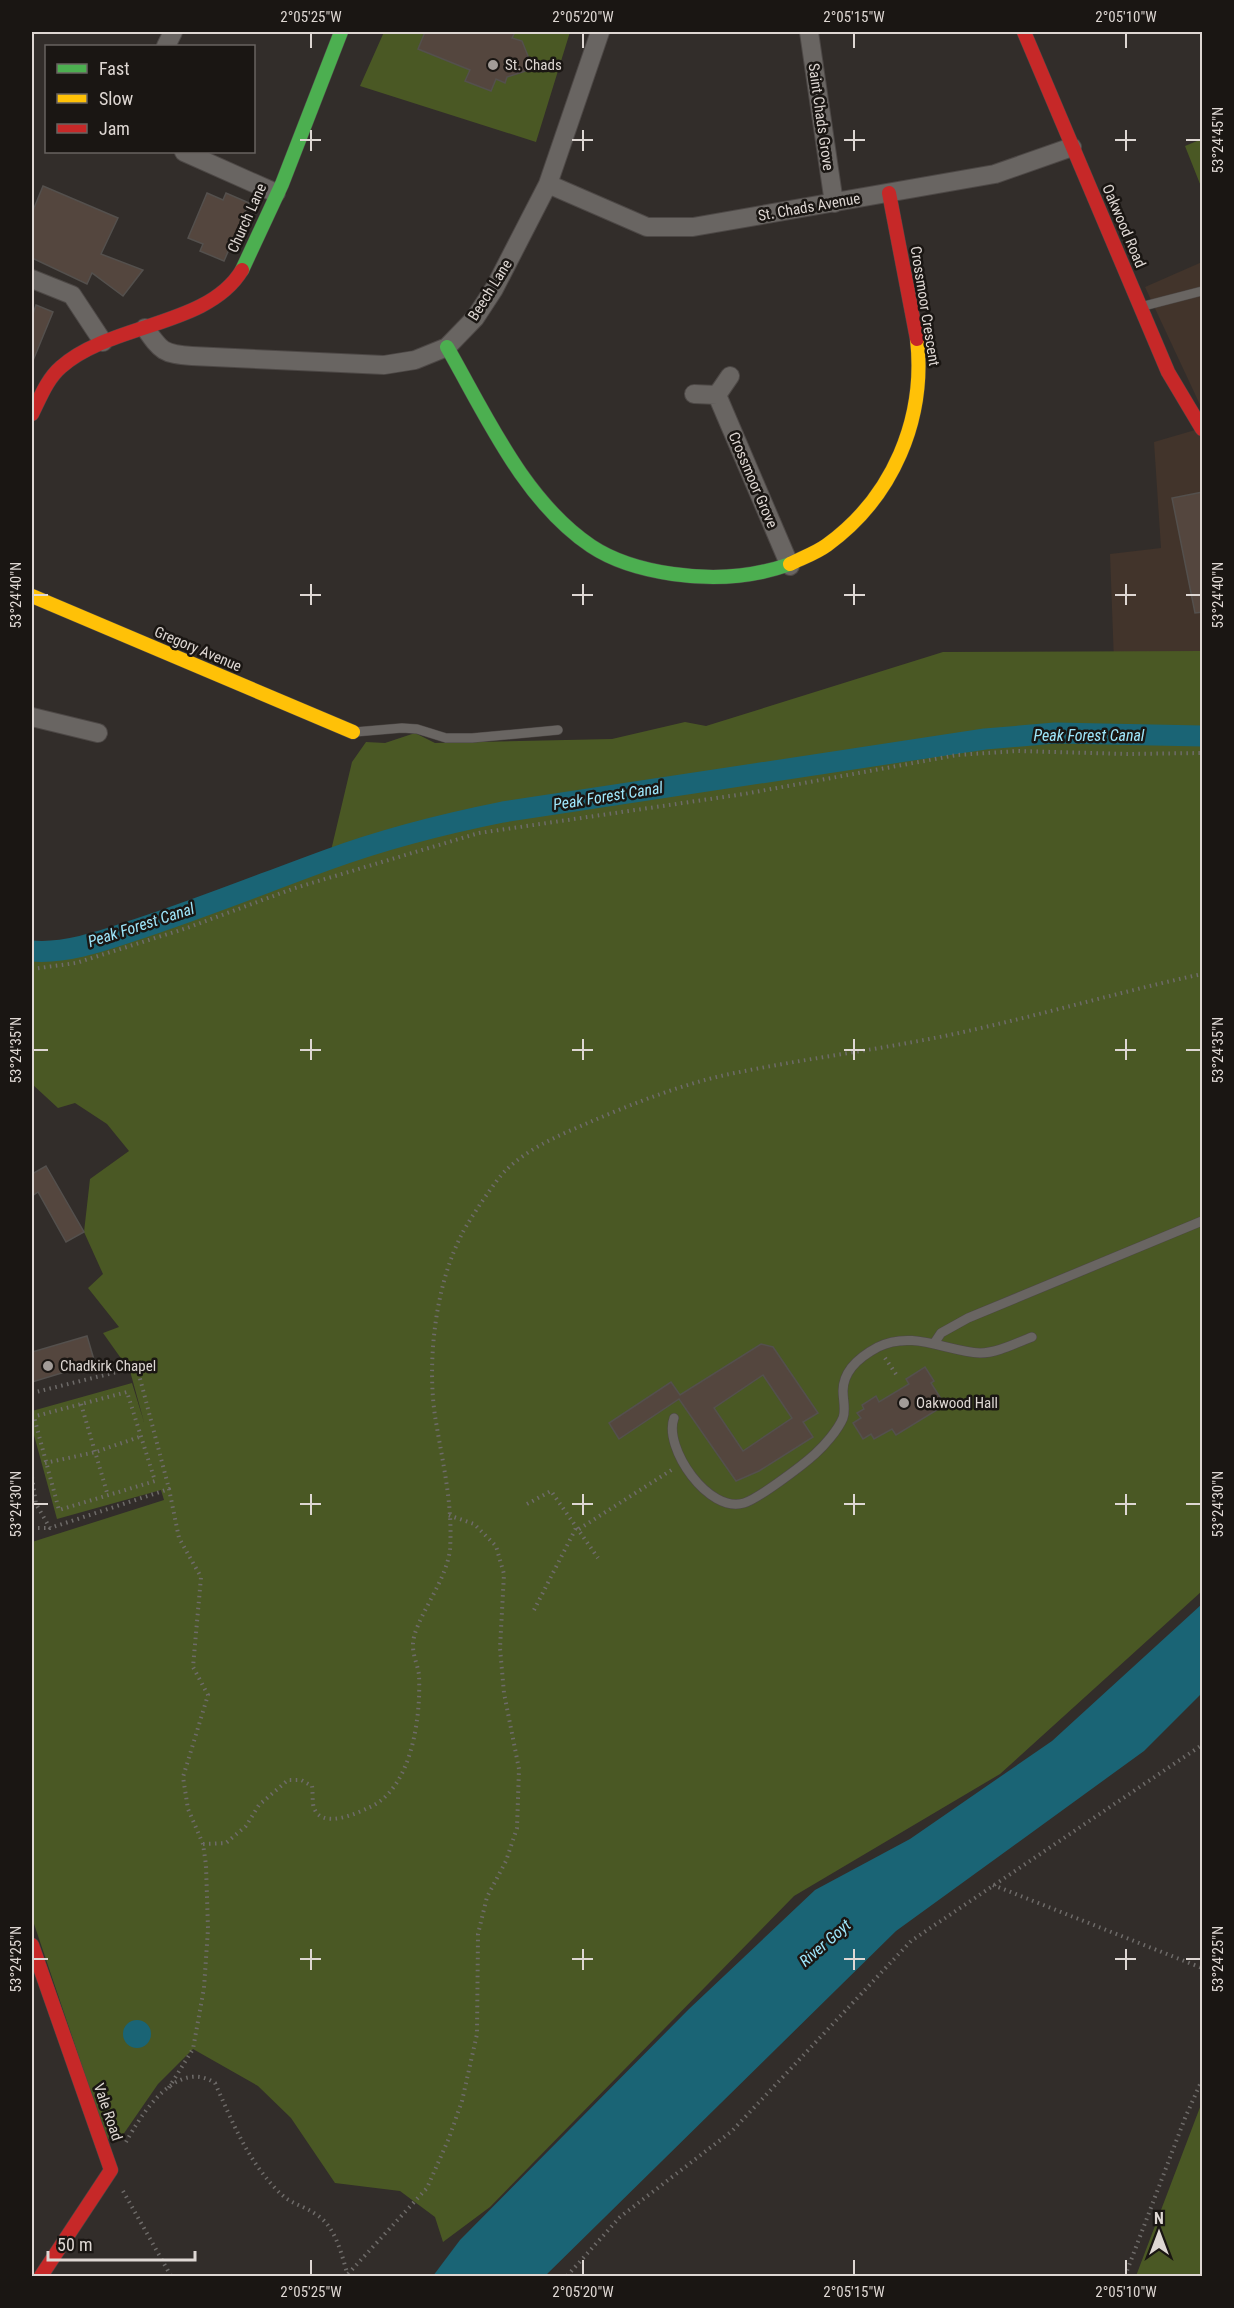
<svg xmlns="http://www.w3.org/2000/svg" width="1234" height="2308" viewBox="0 0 1234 2308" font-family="'Roboto Condensed',sans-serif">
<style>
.built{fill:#42342b}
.green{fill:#4a5824}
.water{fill:#1a6475}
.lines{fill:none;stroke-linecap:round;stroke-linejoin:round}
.canal{stroke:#1a6475;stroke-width:21}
.building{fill:#54463e;stroke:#54504d;stroke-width:1.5;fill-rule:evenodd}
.lane-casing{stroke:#4d4846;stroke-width:10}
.street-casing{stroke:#4d4846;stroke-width:20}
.fast-casing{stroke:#4d4846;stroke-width:15}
.slow-casing{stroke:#4d4846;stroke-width:15}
.jam-casing{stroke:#4d4846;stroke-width:15}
.path{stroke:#6e6b69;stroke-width:4;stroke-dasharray:1.5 4.5;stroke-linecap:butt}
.lane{stroke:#696562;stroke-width:9}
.street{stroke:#696562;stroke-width:18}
.fast{stroke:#4caf50;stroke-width:14}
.slow{stroke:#ffc107;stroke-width:14}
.jam{stroke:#c62828;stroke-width:14}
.ticks{fill:none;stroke:#ded7d3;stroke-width:2}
.poi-dot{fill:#a29c98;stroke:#1a1613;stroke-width:2}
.labels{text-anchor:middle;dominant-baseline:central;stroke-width:5;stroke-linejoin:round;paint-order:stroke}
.poi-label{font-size:15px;fill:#ded7d3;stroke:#1a1613;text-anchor:start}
.street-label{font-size:15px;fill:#ded7d3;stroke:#1a1613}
.water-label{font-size:16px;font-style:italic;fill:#9ee6fb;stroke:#1a1613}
.neatline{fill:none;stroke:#ded7d3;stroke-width:2}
.ticks-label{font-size:15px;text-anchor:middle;fill:#ded7d3}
</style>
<rect width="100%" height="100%" fill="#322d2a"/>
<path class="built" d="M1202 262V409L1145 287Z
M1202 428V655L1114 662 1110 554 1161 548 1154 442Z"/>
<path class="green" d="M384 32H570L536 142 360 86Z
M1202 139V189L1185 146Z
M1202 651V1591L1000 1774 794 1896 490 2207 443 2242 435 2217 400 2191 335 2183 291 2118 258 2086 193 2049 158 2084 118 2142H113L106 2137 32 1918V1542L164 1500 161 1490 57 1519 32 1428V1411L132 1383 144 1422 130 1371 103 1333 119 1327 88 1288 103 1274 84 1232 90 1179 129 1151 107 1124 75 1103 58 1108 32 1084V951C68 954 109 939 143 927 206 906 267 882 329 859L352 762 366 742 385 743 415 733 435 743 612 739 685 722 706 726 943 652Z
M1202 2102V2276H1136Z"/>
<path class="water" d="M1202 1604V1693L1144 1751 896 1931 545 2276H433L460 2240 689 2009 815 1890 910 1839 1052 1741Z
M123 2034a14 14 0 1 1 28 0a14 14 0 1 1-28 0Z"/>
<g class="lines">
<path class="canal" d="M32 951C67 954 105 940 138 929 202 908 264 883 327 860 384 839 443 824 503 812L985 739 1055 733 1202 736"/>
</g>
<path class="building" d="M425 32H515L512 38 522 41 530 61 526 71 507 77 505 83 496 79 491 91 465 81 470 70 418 49Z
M43 186 118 218 101 254 143 270 123 296 92 273 87 284 32 258V213Z
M207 193 223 200 226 193 249 203 224 261 200 251 203 244 188 238Z
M36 305 53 312 32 363V317Z
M1203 492V612L1195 613 1172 498Z
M46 1166 84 1232 66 1242 38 1192 32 1196V1174Z
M87 1336 95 1363 32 1382V1352Z
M761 1344 773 1347 818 1413 803 1422 813 1437 759 1471 736 1481 679 1399 619 1439 609 1423 671 1382 680 1395ZM763 1375 792 1418 743 1451 714 1408Z
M925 1367 934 1381 931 1383 945 1405 896 1435 892 1429 874 1439 871 1434 863 1439 853 1423 861 1418 857 1413 864 1409 862 1405 876 1396 879 1402 909 1384 906 1379Z"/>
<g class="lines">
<g class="lane-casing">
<path id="lane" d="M1144 306 1202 291
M355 732 402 728 417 729 446 738H472L558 730
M935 1342 941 1333 968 1318 1202 1221
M674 1418C663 1448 709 1514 744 1503 758 1499 803 1465 815 1454 824 1446 838 1430 843 1418 846 1410 843 1400 843 1391 843 1370 861 1356 878 1347 912 1330 946 1351 980 1353 997 1353 1016 1343 1032 1337"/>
</g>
<g class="street-casing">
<path id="street" d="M809 32 834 203
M166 46 173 32
M184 152 276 193
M548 184 647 227H693L995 174 1072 147
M32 279 72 295 103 342
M145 328C161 351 163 354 192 356L384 365 415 360 447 347 475 318 494 289 548 184 600 32
M694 394 717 395 730 376
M717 395 790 566
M32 717 98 733"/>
</g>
<g class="fast-casing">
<path id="fast" d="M242 270 282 184 341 32
M447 347C486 415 524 501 591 546 615 562 645 570 673 574 714 580 751 578 790 564"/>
</g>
<g class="slow-casing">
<path id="slow" d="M790 564C802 558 816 553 827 545 893 497 926 419 917 339
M32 596 353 732"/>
</g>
<g class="jam-casing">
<path id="jam" d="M1024 32 1168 372 1202 429
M889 193 917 339
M32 414C40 398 47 379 61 367 110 323 208 327 242 270
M32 1945 111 2170 41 2276"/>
</g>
<path class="path" d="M32 969 76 963 187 928 295 888 479 833 744 794 957 755 1018 751 1127 754 1202 753
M885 1358 898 1377
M32 1393 137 1367 169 1489
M81 1404 108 1496
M32 1417 127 1392 155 1481 59 1510 34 1417
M45 1463 96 1452 139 1437
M32 1477 36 1504 50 1528 169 1489 179 1538 201 1577 193 1667 208 1695 183 1777 188 1809 203 1844 206 1865 208 1929 204 1988 193 2049 168 2089
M527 1504 551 1491 598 1558
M32 1528H49
M579 1529 673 1469
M534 1610 577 1526
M203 1844 226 1843 246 1826 259 1805 288 1780H301L312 1786C313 1792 312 1803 314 1808 322 1829 355 1814 368 1808 412 1790 421 1717 419 1675 418 1666 413 1656 413 1646 412 1622 447 1582 450 1549 453 1506 443 1464 436 1422 426 1365 435 1284 463 1232 469 1220 497 1178 506 1170 530 1147 560 1135 590 1122 632 1104 680 1085 725 1075 801 1059 878 1050 954 1034 1038 1016 1119 992 1202 974
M993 1885 1202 1968
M126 2142C142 2113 177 2058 215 2083 232 2121 246 2157 275 2188 291 2206 300 2203 317 2215 336 2227 342 2256 348 2276
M123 2191 171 2276
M348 2274 427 2188 449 2138 462 2101 477 2034 478 1934 487 1897 506 1861 517 1828 519 1769 504 1693 500 1648 504 1574 496 1546 474 1524 448 1515
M567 2276 620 2217 732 2131 911 1941 1202 1745
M1125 2276 1185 2118 1202 2080"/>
<use href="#lane" class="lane"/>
<use href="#street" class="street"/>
<use href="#fast" class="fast"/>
<use href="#slow" class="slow"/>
<use href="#jam" class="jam"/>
</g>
<path class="ticks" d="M311 33V48M583 33V48M854 33V48M1126 33V48M311 130V151M583 130V151M854 130V151M1126 130V151M300 140H321M572 140H593M844 140H865M1115 140H1136M1186 140H1201M311 584V605M583 584V605M854 584V605M1126 584V605M33 595H48M300 595H321M572 595H593M844 595H865M1115 595H1136M1186 595H1201M311 1039V1060M583 1039V1060M854 1039V1060M1126 1039V1060M33 1050H48M300 1050H321M572 1050H593M844 1050H865M1115 1050H1136M1186 1050H1201M311 1494V1515M583 1494V1515M854 1494V1515M1126 1494V1515M33 1504H48M300 1504H321M572 1504H593M844 1504H865M1115 1504H1136M1186 1504H1201M311 1949V1970M583 1949V1970M854 1949V1970M1126 1949V1970M33 1959H48M300 1959H321M572 1959H593M844 1959H865M1115 1959H1136M1186 1959H1201M311 2260V2275M583 2260V2275M854 2260V2275M1126 2260V2275"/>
<g class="poi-dot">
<circle cx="493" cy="65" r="6"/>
<circle cx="48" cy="1366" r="6"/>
<circle cx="904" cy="1403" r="6"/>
</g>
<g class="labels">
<g class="poi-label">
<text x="505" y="65">St. Chads</text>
<text x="60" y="1366">Chadkirk Chapel</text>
<text x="916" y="1403">Oakwood Hall</text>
</g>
<g class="street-label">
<text transform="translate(821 117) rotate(82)">Saint Chads Grove</text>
<text transform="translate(809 207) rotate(-10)">St. Chads Avenue</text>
<text transform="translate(247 218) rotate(-66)">Church Lane</text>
<text transform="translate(1124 226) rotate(67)">Oakwood Road</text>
<text transform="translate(490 290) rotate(-58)">Beech Lane</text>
<text transform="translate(925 306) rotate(81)">Crossmoor Crescent</text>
<text transform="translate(753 480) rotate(67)">Crossmoor Grove</text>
<text transform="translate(198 649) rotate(23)">Gregory Avenue</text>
<text transform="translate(108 2112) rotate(71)">Vale Road</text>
</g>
<g class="water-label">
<text x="1089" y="735">Peak Forest Canal</text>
<text transform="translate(608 796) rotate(-9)">Peak Forest Canal</text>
<text transform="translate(141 925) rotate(-18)">Peak Forest Canal</text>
<text transform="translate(825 1943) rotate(-41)">River Goyt</text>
</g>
</g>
<rect width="1234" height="2308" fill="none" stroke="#1a1613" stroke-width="66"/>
<rect x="45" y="45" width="210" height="108" fill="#1a1613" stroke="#686360" stroke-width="1.5"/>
<rect x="57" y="64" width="30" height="9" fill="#4caf50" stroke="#686360" stroke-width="1.5"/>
<text x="99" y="75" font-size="18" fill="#ded7d3">Fast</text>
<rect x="57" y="94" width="30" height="9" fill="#ffc107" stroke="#686360" stroke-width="1.5"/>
<text x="99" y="105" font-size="18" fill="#ded7d3">Slow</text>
<rect x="57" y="124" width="30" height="9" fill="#c62828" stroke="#686360" stroke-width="1.5"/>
<text x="99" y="135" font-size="18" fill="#ded7d3">Jam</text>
<g transform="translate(1159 2233)" stroke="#1a1613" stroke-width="4.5" paint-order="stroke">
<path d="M0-4.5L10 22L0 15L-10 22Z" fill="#ded7d3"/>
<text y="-9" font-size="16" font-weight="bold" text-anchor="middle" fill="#ded7d3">N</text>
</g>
<path d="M48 2251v9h147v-9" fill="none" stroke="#ded7d3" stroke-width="3"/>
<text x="57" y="2251" font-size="18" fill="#ded7d3" stroke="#1a1613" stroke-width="4.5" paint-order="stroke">50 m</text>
<rect x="33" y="33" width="1168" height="2242" class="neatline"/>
<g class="ticks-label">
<text x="311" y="22">2°05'25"W</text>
<text x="583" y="22">2°05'20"W</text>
<text x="854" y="22">2°05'15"W</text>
<text x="1126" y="22">2°05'10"W</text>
<text transform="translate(1218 140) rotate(-90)" y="5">53°24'45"N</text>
<text transform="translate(16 595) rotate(-90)" y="5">53°24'40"N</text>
<text transform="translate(1218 595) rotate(-90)" y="5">53°24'40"N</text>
<text transform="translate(16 1050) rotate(-90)" y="5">53°24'35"N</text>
<text transform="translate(1218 1050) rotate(-90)" y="5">53°24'35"N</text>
<text transform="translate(16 1504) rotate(-90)" y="5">53°24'30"N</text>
<text transform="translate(1218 1504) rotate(-90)" y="5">53°24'30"N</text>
<text transform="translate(16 1959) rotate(-90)" y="5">53°24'25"N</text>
<text transform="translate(1218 1959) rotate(-90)" y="5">53°24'25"N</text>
<text x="311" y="2297">2°05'25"W</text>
<text x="583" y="2297">2°05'20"W</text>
<text x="854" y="2297">2°05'15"W</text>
<text x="1126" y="2297">2°05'10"W</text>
</g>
</svg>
